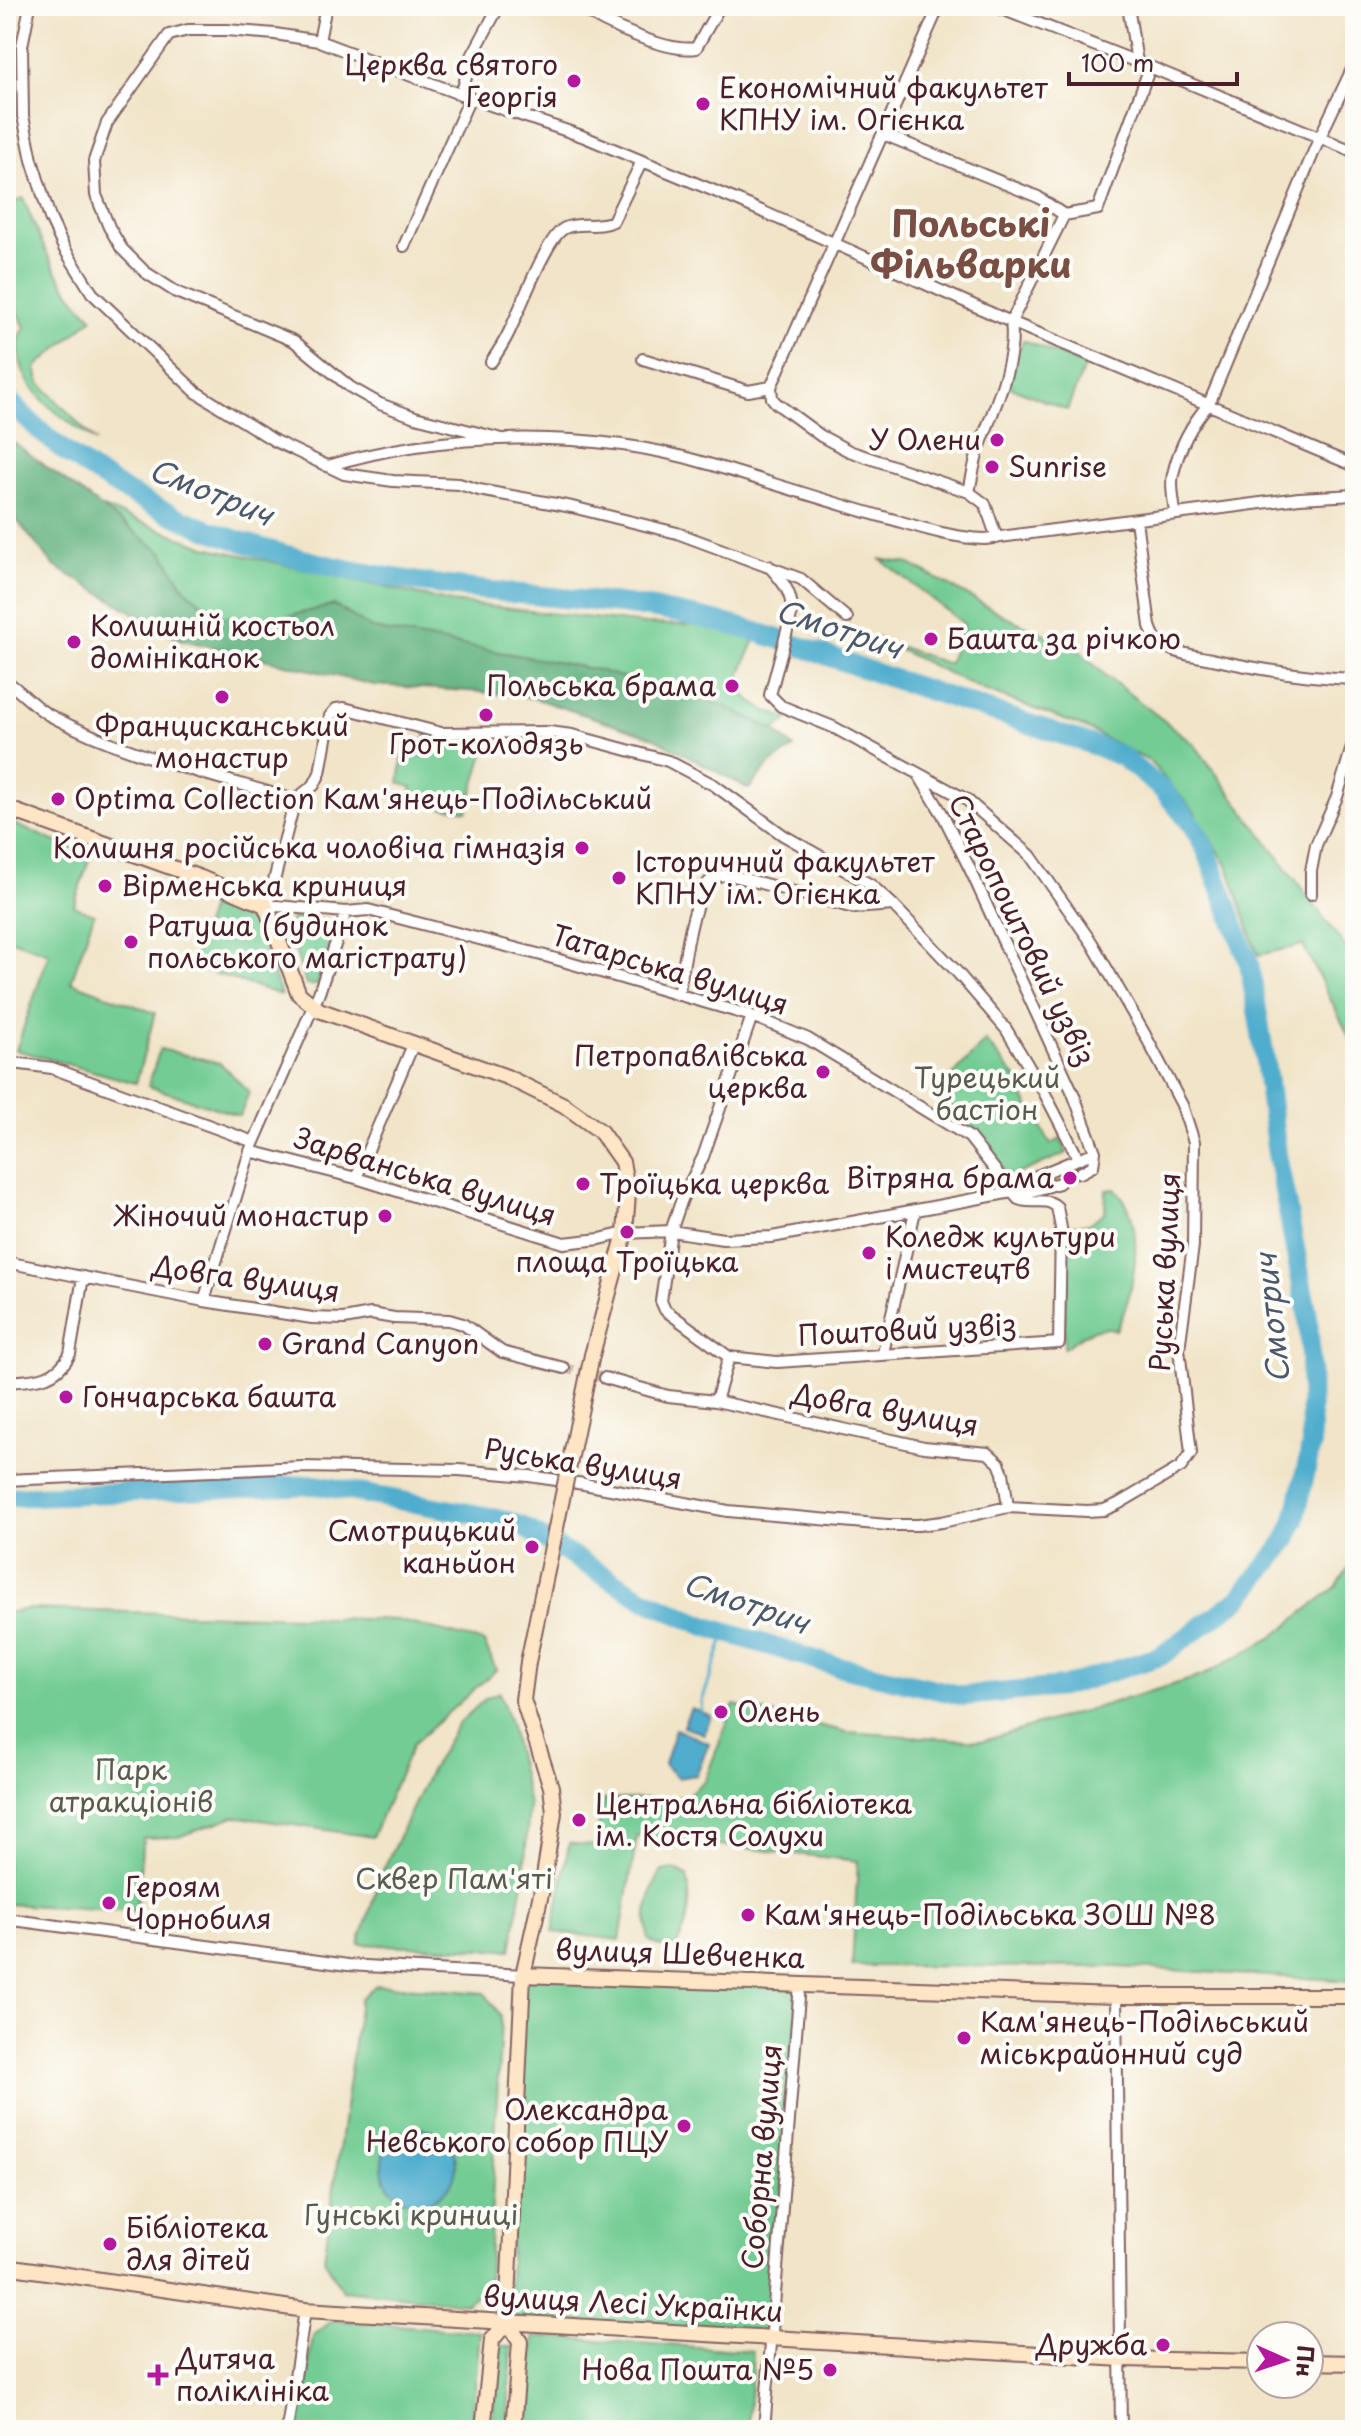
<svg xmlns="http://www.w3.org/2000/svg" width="1361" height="2436" font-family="'Playpen Sans',sans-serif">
	<rect width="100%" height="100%" fill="#fdfcf7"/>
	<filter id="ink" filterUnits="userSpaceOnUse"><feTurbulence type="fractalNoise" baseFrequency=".0125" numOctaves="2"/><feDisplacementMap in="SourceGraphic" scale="16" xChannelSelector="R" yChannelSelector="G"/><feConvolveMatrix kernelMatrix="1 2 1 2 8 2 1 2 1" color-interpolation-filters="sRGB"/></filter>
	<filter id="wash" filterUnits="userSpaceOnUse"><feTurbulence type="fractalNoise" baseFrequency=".006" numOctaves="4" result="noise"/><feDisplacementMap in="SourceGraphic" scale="32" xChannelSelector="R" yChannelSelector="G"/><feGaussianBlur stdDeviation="1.8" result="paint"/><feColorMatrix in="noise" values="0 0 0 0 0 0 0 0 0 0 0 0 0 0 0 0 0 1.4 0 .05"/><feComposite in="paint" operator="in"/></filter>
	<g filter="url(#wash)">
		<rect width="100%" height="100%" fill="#f1e4c8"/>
		<path fill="#72cc93" stroke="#5e765f" stroke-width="2" d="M23 198C41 242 57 285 93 318L36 367 39 382 96 442C64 417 21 395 19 350 18 340 19 336 25 328L18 311 6 306V206Z
			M1023 340 1085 365 1067 410 1005 385Z
			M96 505 206 547 451 602 645 624 712 626 756 637C752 649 741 667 740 680 740 704 772 713 789 719L774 730 725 706 593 669 372 629 334 605 281 618 218 617 185 589 163 553Z
			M880 559 910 564 1010 619 1075 647 1105 675 1194 744 1347 949 1355 964V1048L1303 945 1258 955 1228 867 1194 811 1149 761 1086 728 981 689 873 637 948 664 964 624Z
			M426 734 489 737 467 811 410 803 412 787 399 783 403 754 422 756Z
			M7 821 90 856 74 906 94 914 71 982 155 1013 136 1083 16 1050 49 953 6 938Z
			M210 907 256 923 281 995 191 966Z
			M298 917 337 922 318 985H306L287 925 292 918Z
			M985 1041 1026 1089 1022 1094 1051 1144 1061 1139 1067 1153 1006 1179 995 1176 959 1112 935 1095Z
			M160 1049 220 1063 249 1092 240 1116 148 1086Z
			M1115 1189C1148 1219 1135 1294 1116 1330 1096 1322 1079 1338 1064 1348L1065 1226 1088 1224 1105 1212 1106 1190Z
			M1355 1557V1981L1117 1967 852 1966 858 1861 637 1836 620 1940 553 1932 569 1843 595 1846 603 1800 685 1797 705 1780 734 1705 847 1732 983 1741 1202 1676 1273 1637 1337 1586Z
			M28 1609 397 1620 484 1642 496 1670 413 1744 372 1837 234 1816 178 1837 143 1838 136 1911 6 1904V1613Z
			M499 1692 510 1723 529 1805 524 1876 511 1950 359 1944 383 1870 429 1773 457 1725 486 1698Z
			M674 1869 687 1876C692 1899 689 1927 676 1946L660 1947 649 1940C643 1918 649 1890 662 1871Z
			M523 1975 800 1984 770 2337 507 2322Z
			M376 1985 485 1993 501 2017 488 2285 467 2303 342 2290 324 2259 360 1999Z
			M333 2320 480 2332 471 2430H299L313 2336Z
			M534 2336 753 2351 748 2430H528Z
			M499 2346H512L507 2430H491Z"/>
		<path fill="#5db07d" stroke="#546854" stroke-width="2" d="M6 437 163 553 185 589 218 617 281 618 334 605 373 629 593 669 725 706 774 730 794 748 769 765 749 789 653 737 533 698 482 692 374 685 179 639 54 566 10 512 6 503Z"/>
		<path fill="#50adce" stroke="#4d667c" stroke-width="2" d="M691 1708 711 1716 704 1734 683 1726Z
			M675 1729 709 1743 696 1775 677 1778 664 1764Z
			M382 2165a37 37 0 1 1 74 0a37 37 0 1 1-74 0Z"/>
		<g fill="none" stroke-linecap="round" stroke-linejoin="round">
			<path stroke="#50adce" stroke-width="3" d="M701 1712 702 1701 726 1633"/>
			<path stroke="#50adce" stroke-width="20" d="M6 397C127 531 319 573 491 591 567 599 644 603 719 622 778 636 834 659 891 678 960 701 1030 724 1099 747L1122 757 1164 791 1193 826 1207 852 1249 963 1264 1052 1277 1154 1308 1317 1310 1348 1311 1446 1295 1520 1286 1541 1240 1598 1161 1656 1062 1687 964 1696 829 1664 705 1626 644 1599 523 1527 501 1519 316 1485 6 1497"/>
		</g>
	</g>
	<g filter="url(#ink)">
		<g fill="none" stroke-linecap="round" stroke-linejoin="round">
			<path stroke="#d0bda9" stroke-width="10" stroke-dasharray="10 5" stroke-linecap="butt" d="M1059 1183 1080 1173
				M564 1368 605 1378"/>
			<g stroke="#846462" stroke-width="14">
				<path id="street" d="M30 6 22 46 23 116 32 160 50 218 64 248 92 293 196 392 275 441 344 474 393 481 459 484 479 490 572 507 677 533 801 579 847 618
					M578 6C603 23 666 53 696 48L720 6
					M994 6 1150 67 1355 152
					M1128 6 1137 62
					M319 41 326 6
					M461 95 472 56 499 6
					M883 134 1038 197 1064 215
					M404 246 470 98
					M643 359 748 391 771 387 772 398 776 403 821 436 849 451 969 492C972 478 974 463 979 449 992 411 1017 363 1011 322L1064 215 1098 209 1150 67
					M491 362C498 352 505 341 510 330 520 310 547 235 565 228 580 221 598 229 613 221L642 161
					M771 387 939 6
					M502 439 415 417 380 404 350 387 294 341 176 292 145 272 122 249 109 227 96 195 94 161 107 123 169 35 188 30H227L275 34 319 41 470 98 582 136 741 202 1011 322 1355 466
					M328 466C441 431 591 429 705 463 767 481 828 502 891 519 922 528 953 538 985 539L1299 498 1355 495
					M969 492 985 504 997 538
					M1175 513C1174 501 1170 485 1173 474 1179 448 1192 423 1209 404L1319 139 1355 63
					M1136 520 1150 626C1153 635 1156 641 1164 646 1178 654 1197 656 1212 659 1260 670 1306 677 1355 679
					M6 681C21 691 34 707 49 715 125 756 213 775 295 800
					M920 777 943 815 970 869 1073 1093 1095 1152 1093 1166 1080 1173
					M1311 894V871L1316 845 1337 797 1355 737
					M678 995C684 968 691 901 709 882 717 873 727 875 738 877L854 908 893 905
					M752 1016 703 1157 682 1199 671 1231 661 1301 665 1310 729 1357 777 1362 1059 1343 1061 1228 1057 1207C1046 1196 1031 1205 1018 1199L969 1137 808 1039 752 1016 549 957 368 910 346 912 265 905 270 896 295 800 314 785 320 773 330 716 336 709 344 708 441 733 549 732 572 735 668 761 714 785 783 835 871 885 893 905 957 972 1006 1029 1044 1092 1078 1158
					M6 1062 52 1068 254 1142
					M250 1151 356 1178 564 1243 600 1239 625 1233 671 1231 723 1239 772 1237 1012 1192 1019 1195 1059 1183
					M356 1178 413 1045
					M1012 1192 1015 1185 1095 1152
					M6 1262 204 1301 312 1318 344 1319 371 1314 394 1318 449 1320 463 1324 502 1352 564 1368
					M204 1301 250 1151 319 993 346 912
					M883 1353 915 1211
					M729 1357 716 1401 924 1447 988 1453 999 1463 1003 1473 1008 1507
					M605 1378 668 1396 716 1401
					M6 1382C34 1380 56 1381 70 1354L83 1277
					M6 1480 303 1467 459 1470 529 1476 584 1484 728 1511 888 1525H918L942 1522 1008 1507 1087 1511 1104 1510 1118 1504 1181 1467 1191 1453 1179 1349 1193 1246 1194 1142 1182 1105 1144 1033 1092 943 1030 855 967 800 833 727 781 706 770 695 792 612C792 591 782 581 769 566
					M6 1919 348 1965 523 1975
					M1116 1996 1121 2430
					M287 2430 305 2310
					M764 2430 800 1984"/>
			</g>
			<g stroke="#846462" stroke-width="18">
				<path id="secondary" d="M6 808 201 878 265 905 299 994 319 1010 507 1077 564 1105 600 1131 622 1162 628 1194 625 1233 592 1355
					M523 1975 1116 1996H1355
					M6 2266 305 2310 1122 2359 1261 2362
					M1309 2362 1355 2363
					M483 2430 492 2340 507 2322
					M513 2430 520 2342 507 2322 523 1975 542 1889 554 1813 551 1787 523 1700 528 1662"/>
			</g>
			<use href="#street" stroke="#fff" stroke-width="10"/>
			<use href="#secondary" stroke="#fee5c5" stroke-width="14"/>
			<g stroke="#846462" stroke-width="18" stroke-linecap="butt">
				<path id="secondary-bridge" d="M528 1662 592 1355"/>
			</g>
			<use href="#secondary-bridge" stroke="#fee5c5" stroke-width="14"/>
		</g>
	</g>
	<g fill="#b5179e" stroke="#fdfcf7" stroke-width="3">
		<circle cx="574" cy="81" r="8"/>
		<circle cx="703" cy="104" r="8"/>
		<circle cx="997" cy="440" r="8"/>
		<circle cx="992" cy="467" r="8"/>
		<circle cx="931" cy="639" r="8"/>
		<circle cx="74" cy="642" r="8"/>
		<circle cx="732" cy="686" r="8"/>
		<circle cx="222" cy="697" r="8"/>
		<circle cx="486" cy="715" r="8"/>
		<circle cx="58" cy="799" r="8"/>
		<circle cx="582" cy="848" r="8"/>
		<circle cx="619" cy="878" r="8"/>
		<circle cx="105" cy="886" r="8"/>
		<circle cx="131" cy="942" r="8"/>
		<circle cx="823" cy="1072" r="8"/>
		<circle cx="1070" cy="1178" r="8"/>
		<circle cx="583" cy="1184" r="8"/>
		<circle cx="385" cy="1216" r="8"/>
		<circle cx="627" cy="1232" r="8"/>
		<circle cx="869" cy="1253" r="8"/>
		<circle cx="265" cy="1344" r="8"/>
		<circle cx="66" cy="1397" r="8"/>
		<circle cx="532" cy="1547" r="8"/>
		<circle cx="721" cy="1712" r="8"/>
		<circle cx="579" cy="1820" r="8"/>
		<circle cx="109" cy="1903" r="8"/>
		<circle cx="748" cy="1915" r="8"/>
		<circle cx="964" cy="2038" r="8"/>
		<circle cx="684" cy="2126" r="8"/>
		<circle cx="110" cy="2244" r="8"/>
		<circle cx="1163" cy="2345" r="8"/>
		<circle cx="830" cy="2370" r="8"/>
		<path d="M154 2363h8v8h8v8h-8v8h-8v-8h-8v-8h8z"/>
	</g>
	<g text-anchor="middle" stroke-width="8" stroke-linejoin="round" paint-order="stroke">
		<g font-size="28" fill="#4a1f2b" stroke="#fdfcf7" text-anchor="start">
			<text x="558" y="75" text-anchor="end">Церква святого<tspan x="558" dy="32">Георгія</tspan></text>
			<text x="719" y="98">Економічний факультет<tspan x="719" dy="32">КПНУ ім. Огієнка</tspan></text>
			<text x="981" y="450" text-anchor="end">У Олени</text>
			<text x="1008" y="477">Sunrise</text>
			<text x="90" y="636">Колишній костьол<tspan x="90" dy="32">домініканок</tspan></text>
			<text x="947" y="649">Башта за річкою</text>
			<text x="716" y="696" text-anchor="end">Польська брама</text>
			<text x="222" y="736" text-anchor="middle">Францисканський<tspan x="222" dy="32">монастир</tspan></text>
			<text x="486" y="754" text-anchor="middle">Грот-колодязь</text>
			<text x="74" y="809">Optima Collection Кам'янець-Подільський</text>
			<text x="566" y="858" text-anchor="end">Колишня російська чоловіча гімназія</text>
			<text x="635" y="872">Історичний факультет<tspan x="635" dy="32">КПНУ ім. Огієнка</tspan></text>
			<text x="121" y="896">Вірменська криниця</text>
			<text x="147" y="936">Ратуша (будинок<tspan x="147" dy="32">польського магістрату)</tspan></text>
			<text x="807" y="1066" text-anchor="end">Петропавлівська<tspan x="807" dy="32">церква</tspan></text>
			<text x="1054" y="1188" text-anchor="end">Вітряна брама</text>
			<text x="599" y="1194">Троїцька церква</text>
			<text x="369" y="1226" text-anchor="end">Жіночий монастир</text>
			<text x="885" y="1247">Коледж культури<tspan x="885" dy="32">і мистецтв</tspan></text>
			<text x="627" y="1272" text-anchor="middle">площа Троїцька</text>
			<text x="281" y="1354">Grand Canyon</text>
			<text x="82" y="1407">Гончарська башта</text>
			<text x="516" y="1541" text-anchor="end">Смотрицький<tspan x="516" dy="32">каньйон</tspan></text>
			<text x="737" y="1722">Олень</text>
			<text x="595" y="1814">Центральна бібліотека<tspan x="595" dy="32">ім. Костя Солухи</tspan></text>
			<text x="125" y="1897">Героям<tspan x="125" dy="32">Чорнобиля</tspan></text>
			<text x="764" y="1925">Кам'янець-Подільська ЗОШ №8</text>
			<text x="980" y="2032">Кам'янець-Подільський<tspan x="980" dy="32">міськрайонний суд</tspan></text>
			<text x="668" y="2120" text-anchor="end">Олександра<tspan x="668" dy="32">Невського собор ПЦУ</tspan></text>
			<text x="126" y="2238">Бібліотека<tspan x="126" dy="32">для дітей</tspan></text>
			<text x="1147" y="2355" text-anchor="end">Дружба</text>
			<text x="176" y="2369">Дитяча<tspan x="176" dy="32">поліклініка</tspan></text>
			<text x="814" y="2380" text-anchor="end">Нова Пошта №5</text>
		</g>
		<g font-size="28" fill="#4a1f2b" stroke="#fdfcf7">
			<text transform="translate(1022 930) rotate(64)" y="10">Старопоштовий узвіз</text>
			<text transform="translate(670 970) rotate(17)" y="10">Татарська вулиця</text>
			<text transform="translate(425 1177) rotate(17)" y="10">Зарванська вулиця</text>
			<text transform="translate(1165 1272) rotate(-87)" y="10">Руська вулиця</text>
			<text transform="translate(246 1279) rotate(8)" y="10">Довга вулиця</text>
			<text transform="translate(907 1330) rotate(-3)" y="10">Поштовий узвіз</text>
			<text transform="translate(885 1410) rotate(10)" y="10">Довга вулиця</text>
			<text transform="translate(583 1464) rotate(9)" y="10">Руська вулиця</text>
			<text transform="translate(680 1954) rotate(2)" y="10">вулиця Шевченка</text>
			<text transform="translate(762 2157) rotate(-85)" y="10">Соборна вулиця</text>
			<text transform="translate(633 2304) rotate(3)" y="10">вулиця Лесі Українки</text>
		</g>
		<g font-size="28" fill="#585c4f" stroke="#fdfcf7">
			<text x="987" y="1088">Турецький<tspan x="987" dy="32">бастіон</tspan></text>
			<text x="131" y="1780">Парк<tspan x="131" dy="32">атракціонів</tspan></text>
			<text x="454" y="1889">Сквер Пам'яті</text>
			<text x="411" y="2225">Гунські криниці</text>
		</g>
		<g font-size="30" font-style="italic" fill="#4c586c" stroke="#fdfcf7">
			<text transform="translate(211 493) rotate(22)" y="10">Смотрич</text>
			<text transform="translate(839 630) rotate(18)" y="10">Смотрич</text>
			<text transform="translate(1273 1318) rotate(-96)" y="10">Смотрич</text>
			<text transform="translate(746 1604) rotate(19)" y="10">Смотрич</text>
		</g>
		<g font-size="36" font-weight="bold" fill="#7b4e43" stroke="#fdfcf7">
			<text x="971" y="237">Польські<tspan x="971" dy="41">Фільварки</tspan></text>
		</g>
	</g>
	<rect width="1361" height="2436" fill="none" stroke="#fdfcf7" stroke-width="32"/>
	<g transform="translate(1285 2360) rotate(93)"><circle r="38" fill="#fdfcf7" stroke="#b5a4a5" stroke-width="2"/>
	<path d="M0-6L14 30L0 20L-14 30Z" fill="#b5179e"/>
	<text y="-12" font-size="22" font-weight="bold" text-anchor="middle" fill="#4a1f2b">Пн</text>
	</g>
	<path d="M1069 72v12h168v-12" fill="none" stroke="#4a1f2b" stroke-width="4"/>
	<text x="1081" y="72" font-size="24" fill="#4a1f2b" stroke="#fdfcf7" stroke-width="6" paint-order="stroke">100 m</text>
</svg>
